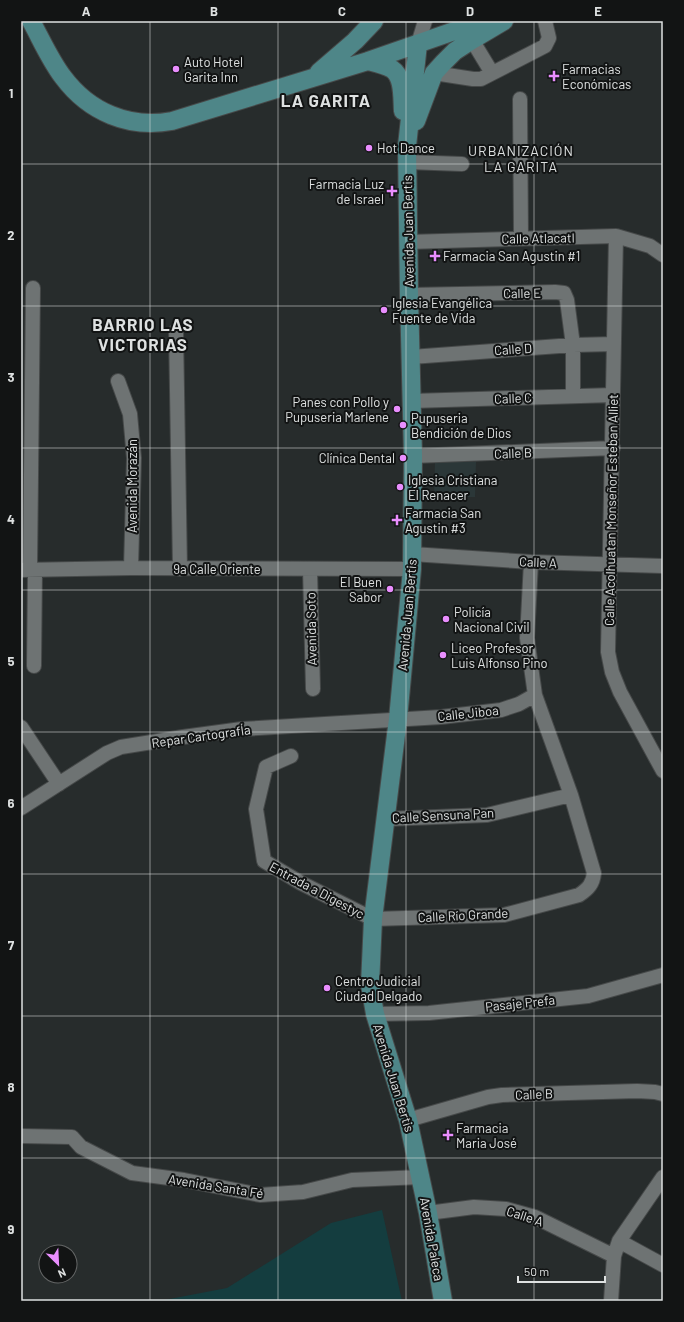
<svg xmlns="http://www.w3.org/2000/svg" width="684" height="1322" font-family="Barlow,sans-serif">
	<rect width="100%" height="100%" fill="#272c2c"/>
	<path fill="#2b3738" d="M435 461 476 462 475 497H434Z"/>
	<path fill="#143d3f" d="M382 1210 402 1301H159L227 1288 331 1223Z"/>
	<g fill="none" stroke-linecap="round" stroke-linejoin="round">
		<g stroke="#464949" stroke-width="16">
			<path id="minor" d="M472 40 492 73
				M418 44 425 21
				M434 73 473 79H481L545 46 549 38 545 21
				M520 99 521 239
				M407 162 462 164
				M616 236 608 652 612 672 620 692 663 771
				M408 242 616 236 650 246 663 255
				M409 295 555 292 564 293 567 300 573 345V396
				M176 331 180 569
				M411 357 573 345 614 344
				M118 381 130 414 134 458 131 568
				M412 401 613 395
				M413 456 613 448
				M412 554 531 562 663 566
				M310 569 313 689
				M21 570 131 568 412 569
				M30 570 33 288
				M34 666 35 570
				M21 727 59 784
				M291 756 266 767 256 809 264 861 301 883 373 919 504 915 579 895C588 889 593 884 594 873L571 795 535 695 527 638 531 562
				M21 808 107 753 121 747 183 737 242 729 441 717 501 710 519 704 535 695
				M385 819 487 815 571 795
				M375 1014 429 1013 588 996 663 975
				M408 1120 488 1097 502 1095 637 1091 655 1092 663 1094
				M21 1136 72 1137 81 1147 132 1173 184 1180 260 1195 303 1192 352 1180 421 1177
				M428 1213 474 1207 506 1209 535 1217 614 1256
				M619 1241 663 1265
				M611 1301 614 1256 619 1241 663 1177"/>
		</g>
		<g stroke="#464949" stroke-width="20">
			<path id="major" d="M31 21C41 39 50 60 63 77 89 112 129 129 172 121L368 61 483 21
				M418 44 407 146 409 295 413 456 412 569 398 719 373 919 370 985 375 1014 408 1120 428 1213 443 1301
				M368 61C376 63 385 65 392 69 404 77 402 99 403 111
				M319 72 355 41 374 21
				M416 121 434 73 444 62 455 51 472 40 504 21"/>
		</g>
		<use href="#minor" stroke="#6e7373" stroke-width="14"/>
		<use href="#major" stroke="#4e8688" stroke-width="18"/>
	</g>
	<path fill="none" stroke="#dee1e1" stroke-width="1" stroke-opacity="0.55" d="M150 21V1301M278 21V1301M406 21V1301M534 21V1301M21 164H663M21 306H663M21 448H663M21 590H663M21 732H663M21 874H663M21 1016H663M21 1158H663"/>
	<g fill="#e98efe" stroke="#121414" stroke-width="1.5">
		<circle cx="176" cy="69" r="4"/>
		<path d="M552 70h4v4h4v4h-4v4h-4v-4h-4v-4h4z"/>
		<circle cx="369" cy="148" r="4"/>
		<path d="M390 185h4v4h4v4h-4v4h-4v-4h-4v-4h4z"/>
		<path d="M433 250h4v4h4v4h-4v4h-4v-4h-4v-4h4z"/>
		<circle cx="384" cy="310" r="4"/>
		<circle cx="397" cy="409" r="4"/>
		<circle cx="403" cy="425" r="4"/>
		<circle cx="403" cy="458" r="4"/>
		<circle cx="400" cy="487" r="4"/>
		<path d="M395 514h4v4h4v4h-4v4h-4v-4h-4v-4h4z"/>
		<circle cx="390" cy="589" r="4"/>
		<circle cx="446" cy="619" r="4"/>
		<circle cx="443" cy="655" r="4"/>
		<circle cx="327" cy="988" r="4"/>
		<path d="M446 1129h4v4h4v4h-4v4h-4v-4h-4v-4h4z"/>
	</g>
	<g text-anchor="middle" stroke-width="4" stroke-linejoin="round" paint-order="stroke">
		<g font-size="13" fill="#dee1e1" stroke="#121414" text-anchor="start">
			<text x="184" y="67">Auto Hotel<tspan x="184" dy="15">Garita Inn</tspan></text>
			<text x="562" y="74">Farmacias<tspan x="562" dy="15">Económicas</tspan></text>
			<text x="377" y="153">Hot Dance</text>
			<text x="384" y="189" text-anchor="end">Farmacia Luz<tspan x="384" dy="15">de Israel</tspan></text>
			<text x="443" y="261">Farmacia San Agustin #1</text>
			<text x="392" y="308">Iglesia Evangélica<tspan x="392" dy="15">Fuente de Vida</tspan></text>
			<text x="389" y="407" text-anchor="end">Panes con Pollo y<tspan x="389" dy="15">Pupuseria Marlene</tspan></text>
			<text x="411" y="423">Pupuseria<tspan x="411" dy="15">Bendición de Dios</tspan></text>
			<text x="395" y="463" text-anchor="end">Clínica Dental</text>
			<text x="408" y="485">Iglesia Cristiana<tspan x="408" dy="15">El Renacer</tspan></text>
			<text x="405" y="518">Farmacia San<tspan x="405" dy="15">Agustin #3</tspan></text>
			<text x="382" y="587" text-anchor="end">El Buen<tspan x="382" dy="15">Sabor</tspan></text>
			<text x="454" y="617">Policía<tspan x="454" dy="15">Nacional Civil</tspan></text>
			<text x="451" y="653">Liceo Profesor<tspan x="451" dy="15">Luis Alfonso Pino</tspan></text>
			<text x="335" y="986">Centro Judicial<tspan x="335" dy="15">Ciudad Delgado</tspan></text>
			<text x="456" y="1133">Farmacia<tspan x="456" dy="15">Maria José</tspan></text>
		</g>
		<g font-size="13" fill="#dee1e1" stroke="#121414">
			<text transform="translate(408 231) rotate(-91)" y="5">Avenida Juan Bertis</text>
			<text transform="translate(538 238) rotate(-1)" y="5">Calle Atlacatl</text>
			<text transform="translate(522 293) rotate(-1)" y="5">Calle E</text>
			<text transform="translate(513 349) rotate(-4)" y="5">Calle D</text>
			<text transform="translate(513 398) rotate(-2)" y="5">Calle C</text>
			<text transform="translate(513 453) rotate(-2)" y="5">Calle B</text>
			<text transform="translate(132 486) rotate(-90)" y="5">Avenida Morazán</text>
			<text transform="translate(611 510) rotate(-89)" y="5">Calle Acolhuatan Monseñor Esteban Alliet</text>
			<text transform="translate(538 562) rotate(2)" y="5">Calle A</text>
			<text x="217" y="574">9a Calle Oriente</text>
			<text transform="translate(407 615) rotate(-85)" y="5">Avenida Juan Bertis</text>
			<text transform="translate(311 629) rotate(-91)" y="5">Avenida Soto</text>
			<text transform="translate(468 713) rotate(-6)" y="5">Calle Jiboa</text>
			<text transform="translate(201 736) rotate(-8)" y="5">Repar CartografÍa</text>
			<text transform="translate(443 815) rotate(-3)" y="5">Calle Sensuna Pan</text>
			<text transform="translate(317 890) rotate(28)" y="5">Entrada a Digestyc</text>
			<text transform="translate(463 915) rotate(-3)" y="5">Calle Río Grande</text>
			<text transform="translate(520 1003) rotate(-6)" y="5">Pasaje Prefa</text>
			<text transform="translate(394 1078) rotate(73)" y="5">Avenida Juan Bertis</text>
			<text transform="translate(534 1094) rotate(-2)" y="5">Calle B</text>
			<text transform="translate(216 1186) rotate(9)" y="5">Avenida Santa Fé</text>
			<text transform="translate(525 1216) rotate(18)" y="5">Calle A</text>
			<text transform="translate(432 1239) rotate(80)" y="5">Avenida Paleca</text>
		</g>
		<g font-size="14" letter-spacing="1" fill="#dee1e1" stroke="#121414">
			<text x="521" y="156">URBANIZACIÓN<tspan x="521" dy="16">LA GARITA</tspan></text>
		</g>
		<g font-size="17" font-weight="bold" letter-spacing="1" fill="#dee1e1" stroke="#121414">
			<text x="326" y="107">LA GARITA</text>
			<text x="143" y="331">BARRIO LAS<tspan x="143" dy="20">VICTORIAS</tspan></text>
		</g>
	</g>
	<rect width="684" height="1322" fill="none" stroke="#121414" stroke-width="44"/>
	<g transform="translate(58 1264) rotate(156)"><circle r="19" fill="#121414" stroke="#646666"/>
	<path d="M0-3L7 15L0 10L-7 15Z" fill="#e98efe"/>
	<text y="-6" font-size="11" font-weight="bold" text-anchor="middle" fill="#dee1e1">N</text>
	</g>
	<path d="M518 1276v6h87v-6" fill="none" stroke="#dee1e1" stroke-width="2"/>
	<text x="524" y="1276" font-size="12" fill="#dee1e1" stroke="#121414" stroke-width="3" paint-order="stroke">50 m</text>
	<rect x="22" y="22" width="640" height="1278" fill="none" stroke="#dee1e1" stroke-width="1.5"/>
	<g font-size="13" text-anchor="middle" font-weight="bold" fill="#dee1e1">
		<text x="86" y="16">A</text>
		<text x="214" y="16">B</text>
		<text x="342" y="16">C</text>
		<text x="470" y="16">D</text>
		<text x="598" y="16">E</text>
		<text x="11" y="98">1</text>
		<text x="11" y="240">2</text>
		<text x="11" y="382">3</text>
		<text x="11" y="524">4</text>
		<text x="11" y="666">5</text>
		<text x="11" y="808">6</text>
		<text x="11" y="950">7</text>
		<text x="11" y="1092">8</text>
		<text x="11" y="1234">9</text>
	</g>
</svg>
